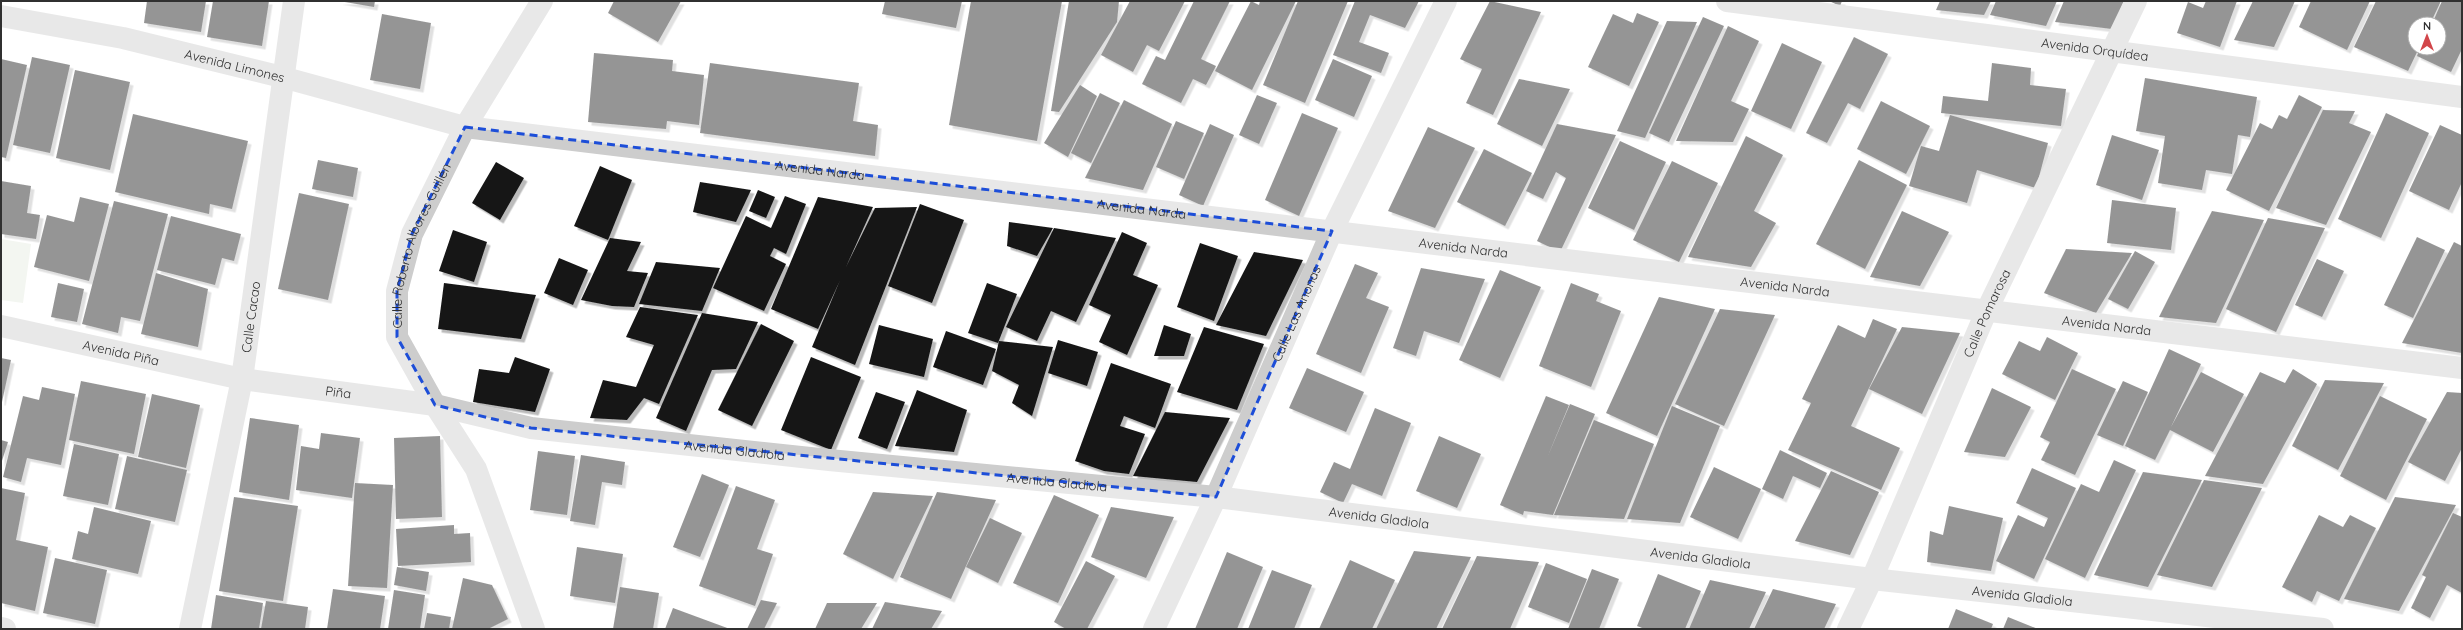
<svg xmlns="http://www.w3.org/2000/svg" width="2463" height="630" font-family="Quicksand,sans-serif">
	<defs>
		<filter id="shadow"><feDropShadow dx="3.5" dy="3.5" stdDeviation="0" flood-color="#0004"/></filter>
	</defs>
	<rect width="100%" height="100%" fill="#fff"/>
	<path fill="#e5ebdf" d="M1 239 31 244 23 303 1 300Z"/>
	<path fill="#171717" filter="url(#shadow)" d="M147 1H206L201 32 144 23Z
		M213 1H269L262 46 207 37Z
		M339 1H375L374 7Z
		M614 1H681L658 42 608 13Z
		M885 1H962L956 28 882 14Z
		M971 1H1062L1037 141 949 125Z
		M1069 1H1119L1117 22 1059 112 1051 111Z
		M1130 1H1185L1159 51 1147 45 1133 72 1101 55Z
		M1194 1H1230L1201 59 1216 66 1206 85 1193 79 1181 103 1142 84 1156 56 1165 60Z
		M1251 1 1259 5 1260 1H1296L1252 90 1215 71Z
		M1298 1H1348L1305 103 1263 85Z
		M1355 1H1419L1405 28 1370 15 1359 42 1389 53 1381 73 1333 55Z
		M1490 1 1541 12 1493 115 1466 103 1482 69 1460 59Z
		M1829 1H1842L1840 6Z
		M1940 1H1991L1984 15 1936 10Z
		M1996 1H2057L2046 26 1990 15Z
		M2064 1H2124L2112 29 2055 22Z
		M2206 1H2237L2220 47 2177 33 2188 2 2203 8Z
		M2253 1H2295L2274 47 2234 40Z
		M2311 1H2370L2347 50 2299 27Z
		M2376 1H2441L2430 24H2415V48H2419L2408 71 2354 47Z
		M2442 1H2462V49L2451 72 2417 56 2420 48H2439V24H2432Z
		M1637 13 1659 22 1629 86 1588 67 1613 14 1633 23Z
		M382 14 431 23 420 89 370 80Z
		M1703 17 1724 26 1669 142 1649 133Z
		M1667 21 1697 22 1645 138 1617 131Z
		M1728 26 1759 41 1731 101 1749 109 1733 142 1676 141Z
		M1854 37 1888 54 1860 109 1848 103 1827 143 1806 133Z
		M1782 43 1822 62 1791 129 1751 111Z
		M594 53 673 60 672 71 704 75 699 125 667 121 666 129 588 122Z
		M32 57 70 65 50 153 13 145Z
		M1 59 27 65 6 158 1 157Z
		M1333 59 1372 76 1354 117 1315 100Z
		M710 63 859 83 853 121 878 125 875 156 700 133Z
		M1992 63 2031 68 2030 85 2066 89 2061 126 1941 113 1943 96 1988 101Z
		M75 70 130 82 110 170 56 158Z
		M2145 78 2257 97 2250 137 2238 135 2232 174 2206 170 2202 190 2158 183 2165 136 2136 131Z
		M1519 79 1570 89 1542 146 1497 124Z
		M1080 85 1097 96 1068 157 1044 143Z
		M1100 93 1120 103 1091 163 1071 153Z
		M1257 95 1277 103 1259 144 1239 135Z
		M2299 95 2322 107 2269 211 2226 190 2260 123 2272 129 2279 115 2287 119Z
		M1124 100 1172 124 1143 190 1085 178Z
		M1881 101 1930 126 1906 174 1857 149Z
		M2323 110 2355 111 2349 123 2371 132 2326 225 2276 208Z
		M1302 113 1338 128 1299 216 1265 200Z
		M2386 113 2429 133 2381 238 2338 219Z
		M133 114 248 141 232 209 210 204 209 214 115 192Z
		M1950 115 2048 143 2036 188 1977 170 1967 203 1909 186 1921 146 1939 151Z
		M1176 121 1204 133 1184 179 1156 167Z
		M1210 124 1234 135 1203 206 1179 195Z
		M1557 124 1616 135 1560 252 1537 241 1566 178 1556 172 1543 199 1526 191Z
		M2440 125 2462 135V182L2449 210 2409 191Z
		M1428 127 1475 148 1435 228 1388 211Z
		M2112 135 2159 150 2142 200 2096 185Z
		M1746 136 1783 155 1754 211 1776 223 1751 267 1688 257Z
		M1620 141 1666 162 1634 230 1588 208Z
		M1484 149 1532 173 1505 226 1457 202Z
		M318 160 358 168 353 197 312 189Z
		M1859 160 1907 185 1865 269 1816 244Z
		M1672 161 1718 183 1679 262 1633 240Z
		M496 162 524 178 500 220 472 203Z
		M600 166 632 180 608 240 574 226Z
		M1 181 31 186 27 213 40 215 36 239 1 234Z
		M700 182 751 190 736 222 693 212Z
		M758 190 775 197 766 218 749 211Z
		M299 193 349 204 328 300 278 289Z
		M785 196 806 204 786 254 774 248 770 256 786 264 764 311 713 288 746 216 771 228Z
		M80 197 109 204 89 281 34 267 47 215 74 222Z
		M818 197 873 207 818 329 771 309Z
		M2112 200 2176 208 2171 250 2107 243Z
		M114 201 168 214 140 321 121 317 118 333 82 324Z
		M920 204 964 220 932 303 888 286Z
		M917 207 855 365 812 347 843 273 875 208Z
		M1902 211 1949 232 1920 286 1870 277Z
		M2212 211 2264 220 2216 323 2159 317Z
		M171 216 241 234 234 261 222 258 215 285 157 270Z
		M2268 218 2325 228 2276 332 2226 309Z
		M1009 222 1053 228 1037 256 1007 246Z
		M1054 228 1116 238 1076 322 1051 311 1037 341 1006 327Z
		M453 230 487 242 474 282 439 271Z
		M1122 232 1147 243 1133 275 1158 285 1127 355 1099 342 1111 315 1089 305Z
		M2417 237 2445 250 2413 318 2384 305Z
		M610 238 641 242 627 271 648 273 634 307 612 306 581 300Z
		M2454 242 2462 246V353L2402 343Z
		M1200 243 1238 256 1214 321 1177 307Z
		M2066 249 2132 253 2096 313 2044 293Z
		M2135 251 2155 262 2128 309 2108 299Z
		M1254 252 1303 260 1266 336 1216 325Z
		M559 258 588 270 573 305 544 293Z
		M2317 259 2344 271 2322 317 2295 305Z
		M656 262 720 268 702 311 639 304Z
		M1355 264 1378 273 1366 298 1389 307 1361 373 1316 354Z
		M1421 268 1485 279 1459 343 1424 331 1416 356 1393 348Z
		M1500 270 1541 287 1500 378 1459 360Z
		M156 273 208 289 198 347 141 334Z
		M58 283 84 289 77 322 51 317Z
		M444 283 536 295 521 339 438 329Z
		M987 283 1017 294 998 343 968 333Z
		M1571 283 1599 294 1596 301 1621 311 1591 387 1539 366Z
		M1659 297 1715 309 1657 436 1606 413Z
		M640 307 698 315 659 404 644 398 627 420 590 418 603 380 636 387 654 345 626 337Z
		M1720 309 1775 315 1724 426 1675 404Z
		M702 313 758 322 736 369 712 370 686 431 656 418Z
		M1873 319 1897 329 1851 426 1900 448 1881 490 1788 450 1811 403 1802 399 1838 325 1865 338Z
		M761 324 794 341 752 426 718 410Z
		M879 325 933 339 924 377 869 364Z
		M1164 325 1191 334 1184 356H1154Z
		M1204 327 1264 344 1237 410 1177 392Z
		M1902 327 1960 333 1922 414 1869 389Z
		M946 331 996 349 983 385 933 367Z
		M2047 337 2078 353 2055 400 2002 374 2019 341 2040 351Z
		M1058 340 1098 352 1087 386 1048 373Z
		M999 341 1053 347 1032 416 1012 403 1019 385 992 371Z
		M2169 349 2201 364 2171 427 2201 372 2244 394 2213 452 2170 430 2155 460 2125 446Z
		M515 357 550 369 535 412 473 402 479 369 509 373Z
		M811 357 861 377 831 450 781 430Z
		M1 358 11 360 2 402H1Z
		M1111 363 1171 384 1155 428 1124 416 1120 426 1145 434 1129 474 1104 471 1075 461Z
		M1307 368 1364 392 1346 432 1289 408Z
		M2072 369 2116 389 2075 475 2041 460 2050 442 2040 437Z
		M2293 369 2317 384 2263 484 2205 476 2260 372 2285 383Z
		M2325 380 2384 383 2338 470 2292 446Z
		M81 381 146 394 134 454 69 440Z
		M2123 381 2148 392 2123 446 2097 435Z
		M42 387 75 394 61 465 27 458 21 482 3 477 23 396 39 400Z
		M1992 388 2031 407 2005 457 1964 452Z
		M917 390 967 410 954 452 895 446Z
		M876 392 905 402 887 449 858 438Z
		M2447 392 2462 393V448L2445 481 2408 462Z
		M152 394 200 405 186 468 138 457Z
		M1546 396 1569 405 1547 458 1570 404 1595 414 1553 515 1524 511 1523 515 1500 505Z
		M2380 396 2427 419 2386 500 2340 476Z
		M1672 406 1720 426 1680 523 1627 519Z
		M1375 408 1411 423 1382 496 1352 484 1343 503 1320 492 1334 462 1350 469Z
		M1165 412 1230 418 1197 482 1133 476Z
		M250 418 299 425 289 500 239 492Z
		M1594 420 1654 444 1624 519 1554 515Z
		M321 433 360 438 352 498 296 490 301 446 319 449Z
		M440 436 442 517 396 519 394 438Z
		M1439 436 1481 454 1457 508 1416 491Z
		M1 440 8 442 1 464Z
		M74 444 119 454 108 505 63 496Z
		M1780 450 1827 473 1820 488 1793 476 1783 499 1762 489Z
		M538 451 575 456 567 515 530 510Z
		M581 455 625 462 622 485 602 482 595 525 570 521Z
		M127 456 187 470 175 522 115 509Z
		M2114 460 2136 470 2085 578 2045 559 2081 484 2099 492Z
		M1714 467 1761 489 1738 539 1690 517Z
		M2032 468 2076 488 2034 579 1996 561 2018 515 2044 527 2048 518 2016 503Z
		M1831 471 1879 492 1850 555 1795 541Z
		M2143 472 2202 480 2148 587 2094 575Z
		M702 474 729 485 700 557 673 547Z
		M2204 480 2262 488 2212 587 2157 575Z
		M355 483 393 485 387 588 348 586Z
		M736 486 775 500 757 549 773 554 755 606 699 586Z
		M1 488 25 493 16 540 48 547 35 611 1 603Z
		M873 492 933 496 893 579 843 554Z
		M937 492 996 500 951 599 900 577Z
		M1054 495 1099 515 1058 603 1013 583Z
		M234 497 298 506 283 601 219 591Z
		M2395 497 2456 505 2399 611 2344 599Z
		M1949 506 2003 518 1991 571 1927 562 1930 531 1943 535Z
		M94 507 151 521 138 574 72 559 78 531 88 534Z
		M1111 507 1174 517 1146 578 1091 557Z
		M2453 513 2462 517V593L2447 585 2430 618 2411 608 2426 577 2422 575Z
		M2319 515 2343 527 2350 515 2376 528 2339 601 2317 591 2312 602 2282 587Z
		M990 518 1022 533 998 583 966 567Z
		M454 525V534L470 533 471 562 398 566 396 529Z
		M577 547 623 554 615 603 570 596Z
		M1414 551 1471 557 1436 629H1376Z
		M1227 552 1263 567 1237 629H1195Z
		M1477 556 1539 562 1510 629H1442Z
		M55 558 107 570 95 624 43 613Z
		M1350 560 1395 580 1372 629H1319Z
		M1086 561 1115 576 1087 629H1066L1054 622Z
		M1546 563 1587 579 1569 623 1528 607Z
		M397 567 429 572 426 591 394 585Z
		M1592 569 1619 579 1599 629H1568Z
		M1272 570 1312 585 1294 629H1248Z
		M1658 574 1701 591 1685 629H1645L1637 626Z
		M463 578 492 585 508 619 488 629H452Z
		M1710 580 1766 592 1749 629H1689Z
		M620 587 659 593 653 629H613Z
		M333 589 385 596 380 629H327Z
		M1773 589 1836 604 1824 629H1754Z
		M394 590 425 595 420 629H388Z
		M216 595 263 603 259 629H211Z
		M761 600 777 603 764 629H747Z
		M266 601 308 607 305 629H261Z
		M885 602 942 611 931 629H872Z
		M827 603H877L861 629H815Z
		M673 608 730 629H665Z
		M1956 609 1993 624 1991 629H1948Z
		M427 613 451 617 449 629H424Z
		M2008 617 2038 629H2003Z"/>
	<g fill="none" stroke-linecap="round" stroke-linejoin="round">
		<g stroke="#cdcdcd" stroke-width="22">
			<path id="s1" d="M1727 1 2462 97"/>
			<path id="s2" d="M1 16 123 38 282 77 465 127 2462 368"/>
			<path id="s3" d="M1 326 242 379 435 405 531 428 829 460 1216 497 1872 579 2323 629"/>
			<path d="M1 628 5 629"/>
			<path id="s4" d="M190 629 242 379 294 1"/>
			<path id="s5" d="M534 629 476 469 435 405 397 337V291L412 234 465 127 542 1"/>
			<path id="s6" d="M1154 629 1216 497 1332 231 1446 1"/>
			<path id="s7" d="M1848 629 1872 579 1986 312 2136 1"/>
		</g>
	</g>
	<path d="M0 0H2463V630H0ZM465 127 1332 231 1216 497 531 428 435 405 397 337V291L412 234Z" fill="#fff" fill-opacity=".55" fill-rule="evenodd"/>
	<path fill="none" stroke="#1d4ed8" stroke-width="3" stroke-dasharray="8 5" stroke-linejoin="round" d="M465 127 1332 231 1216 497 531 428 435 405 397 337V291L412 234Z"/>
	<g text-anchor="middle" stroke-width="4" stroke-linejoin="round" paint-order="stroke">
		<g font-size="13" fill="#303030" stroke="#fff">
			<text dy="5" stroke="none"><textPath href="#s1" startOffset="371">Avenida Orquídea</textPath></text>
			<text dy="5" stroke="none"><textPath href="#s2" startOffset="239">Avenida Limones</textPath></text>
			<text dy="5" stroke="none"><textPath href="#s2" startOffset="835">Avenida Narda</textPath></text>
			<text dy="5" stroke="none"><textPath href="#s2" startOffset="1159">Avenida Narda</textPath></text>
			<text dy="5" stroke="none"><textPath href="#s5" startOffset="420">Calle Roberto Albores Guillén</textPath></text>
			<text dy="5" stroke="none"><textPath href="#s2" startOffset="1483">Avenida Narda</textPath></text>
			<text dy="5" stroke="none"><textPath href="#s2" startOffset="1807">Avenida Narda</textPath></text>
			<text dy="5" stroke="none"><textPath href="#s6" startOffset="346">Calle Las Anonas</textPath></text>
			<text dy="5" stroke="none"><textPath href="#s7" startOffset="345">Calle Pomarosa</textPath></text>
			<text dy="5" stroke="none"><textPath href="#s4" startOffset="318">Calle Cacao</textPath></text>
			<text dy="5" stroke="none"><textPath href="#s2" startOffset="2131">Avenida Narda</textPath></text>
			<text dy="5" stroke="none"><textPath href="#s3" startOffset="123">Avenida Piña</textPath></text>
			<text dy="5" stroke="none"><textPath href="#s3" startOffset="344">Piña</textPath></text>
			<text dy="5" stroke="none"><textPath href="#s3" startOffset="745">Avenida Gladiola</textPath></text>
			<text dy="5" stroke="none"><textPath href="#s3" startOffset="1069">Avenida Gladiola</textPath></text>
			<text dy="5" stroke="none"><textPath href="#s3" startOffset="1393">Avenida Gladiola</textPath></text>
			<text dy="5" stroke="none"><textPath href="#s3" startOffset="1717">Avenida Gladiola</textPath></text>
			<text dy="5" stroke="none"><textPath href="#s3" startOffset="2041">Avenida Gladiola</textPath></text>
		</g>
	</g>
	<rect width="2463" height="630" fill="none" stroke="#303030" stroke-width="4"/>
	<g transform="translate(2427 36)"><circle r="19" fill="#ffffff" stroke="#acacac"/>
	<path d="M0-3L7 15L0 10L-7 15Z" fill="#d2464a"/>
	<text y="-6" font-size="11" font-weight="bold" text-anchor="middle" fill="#303030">N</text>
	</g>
</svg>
